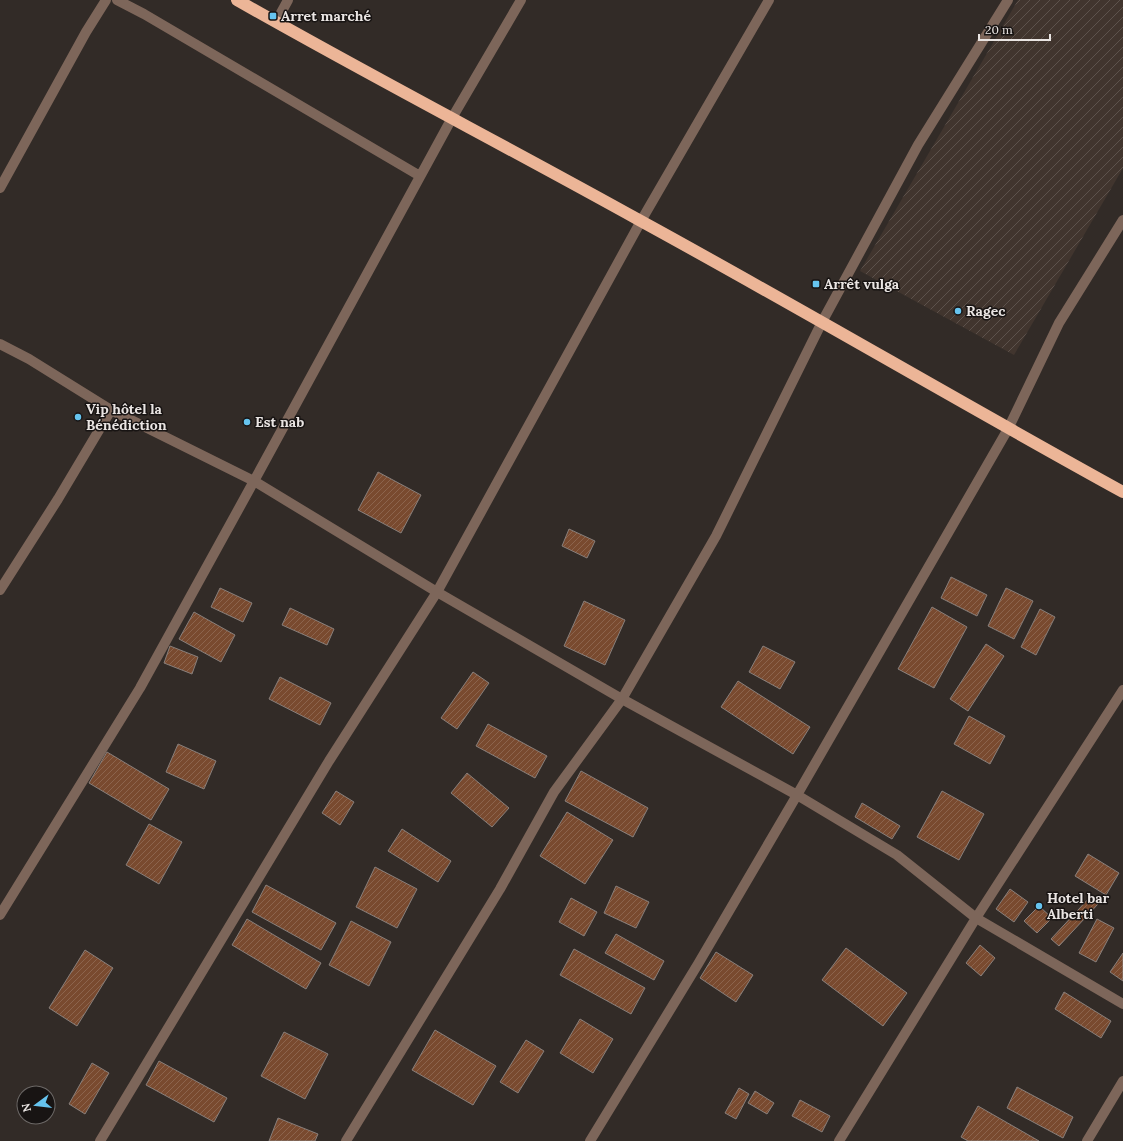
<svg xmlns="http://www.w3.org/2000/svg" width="1123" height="1141" font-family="Lora,serif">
	<defs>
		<pattern id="industrial-furrows" width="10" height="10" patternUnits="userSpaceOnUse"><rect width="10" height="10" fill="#41352e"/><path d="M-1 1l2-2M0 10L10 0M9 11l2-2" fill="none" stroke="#5d524c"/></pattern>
		<pattern id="building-hatch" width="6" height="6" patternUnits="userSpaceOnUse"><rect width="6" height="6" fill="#794a2f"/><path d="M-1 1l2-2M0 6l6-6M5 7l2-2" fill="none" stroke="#8c644d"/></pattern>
	</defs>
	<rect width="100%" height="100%" fill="#322b27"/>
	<path fill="url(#industrial-furrows)" d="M1018 0H1123V168L1014 355 860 271Z"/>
	<path fill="url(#building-hatch)" stroke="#887f7b" d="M378 472 421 495 401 533 358 510Z
		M569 529 595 541 587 558 562 546Z
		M951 577 987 595 977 616 941 598Z
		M220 588 252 603 243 622 211 607Z
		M1006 588 1033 601 1014 639 988 626Z
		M584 601 625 620 605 665 564 646Z
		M932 607 967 627 934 688 898 669Z
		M290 608 334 629 327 645 282 625Z
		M1040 609 1055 617 1036 655 1021 647Z
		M194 612 235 635 221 662 179 639Z
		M986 644 1004 656 968 711 950 699Z
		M170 646 198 657 192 674 164 663Z
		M763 646 795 662 780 689 749 672Z
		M473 672 489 683 457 729 441 718Z
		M280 677 331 703 320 725 269 699Z
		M738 681 810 727 793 754 721 707Z
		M969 716 1005 736 990 764 954 744Z
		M488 724 547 756 535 778 476 746Z
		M178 744 216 761 204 789 166 772Z
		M107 752 169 789 151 820 89 783Z
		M581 771 648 808 633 837 565 801Z
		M467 773 509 808 492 827 451 793Z
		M336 791 354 802 340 825 322 813Z
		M942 791 984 814 959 860 917 837Z
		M862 803 900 826 892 839 855 817Z
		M567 812 613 840 585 884 540 856Z
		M149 824 182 842 159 884 126 865Z
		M402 829 451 861 438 882 388 851Z
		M1088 854 1119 873 1106 895 1075 876Z
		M375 867 417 889 397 928 356 907Z
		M266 885 336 923 321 950 252 912Z
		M616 886 649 902 636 928 604 913Z
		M1010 889 1028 902 1014 922 996 909Z
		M1091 896 1098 904 1059 946 1051 939Z
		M571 898 597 912 584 936 559 922Z
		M1039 906 1052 918 1037 933 1024 921Z
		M247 919 321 963 306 989 232 945Z
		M1097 919 1114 928 1096 962 1079 953Z
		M351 921 391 942 369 986 329 965Z
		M616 934 664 961 654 980 605 953Z
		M980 945 995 958 981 976 966 963Z
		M846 948 907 993 883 1026 822 980Z
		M574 949 645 988 631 1014 560 975Z
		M85 950 113 968 77 1026 49 1008Z
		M716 952 753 975 736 1002 700 978Z
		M1123 953V981L1110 972Z
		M1064 992 1111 1021 1101 1038 1055 1009Z
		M580 1019 613 1039 593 1073 560 1053Z
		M435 1030 496 1066 473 1105 412 1070Z
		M284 1032 328 1054 305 1099 261 1076Z
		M526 1040 544 1051 518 1093 500 1082Z
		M159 1061 227 1098 214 1122 146 1085Z
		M92 1063 109 1073 85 1114 69 1104Z
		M1017 1087 1073 1117 1063 1138 1007 1108Z
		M739 1088 749 1094 736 1119 725 1113Z
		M755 1091 774 1103 767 1114 748 1103Z
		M800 1100 830 1116 822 1132 792 1116Z
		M978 1106 1039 1141H968L961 1137Z
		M278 1118 318 1134 315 1141H269Z"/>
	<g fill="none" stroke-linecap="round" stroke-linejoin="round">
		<path stroke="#7d665a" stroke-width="10" d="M117 0 144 14 420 176
			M276 22 288 0
			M0 188 86 32 106 0
			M0 344 29 359 111 410 254 481 437 592 622 699 797 795 897 855 976 918 1123 1004
			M0 590 58 499 111 410
			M0 915 140 688 254 481 452 118 521 0
			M100 1141 329 761 437 592 641 221 769 0
			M346 1141 500 889 554 792 622 699 716 536 822 322 918 145 1008 0
			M590 1141 698 964 797 795 1008 429 1059 323 1123 220
			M839 1141 976 918 1123 690
			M1087 1141 1123 1081"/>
		<path stroke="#ecb597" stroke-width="12" d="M237 0C370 76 506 146 639 220 802 309 961 403 1123 492"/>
	</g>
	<g fill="#66c4ef" stroke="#181413" stroke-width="1.5">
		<rect x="269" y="12" width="8" height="8" rx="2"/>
		<rect x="812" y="280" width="8" height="8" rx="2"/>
		<circle cx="958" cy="311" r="4"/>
		<circle cx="78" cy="417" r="4"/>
		<circle cx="247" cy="422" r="4"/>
		<circle cx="1039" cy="906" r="4"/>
	</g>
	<g text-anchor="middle" stroke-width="3" stroke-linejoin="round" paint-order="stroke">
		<g font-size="14" font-weight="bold" fill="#eae5e3" stroke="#181413" text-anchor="start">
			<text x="281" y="21">Arret marché</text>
			<text x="824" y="289">Arrêt vulga</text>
			<text x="966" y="316">Ragec</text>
			<text x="86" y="414">Vip hôtel la<tspan x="86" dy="16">Bénédiction</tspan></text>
			<text x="255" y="427">Est nab</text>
			<text x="1047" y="903">Hotel bar<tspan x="1047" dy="16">Alberti</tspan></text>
		</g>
	</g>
	<g transform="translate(36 1105) rotate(255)"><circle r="19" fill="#181413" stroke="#6c6866"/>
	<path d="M0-3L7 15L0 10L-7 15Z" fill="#66c4ef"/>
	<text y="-6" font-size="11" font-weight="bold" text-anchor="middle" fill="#eae5e3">N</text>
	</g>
	<path d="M979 34v6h71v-6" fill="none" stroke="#eae5e3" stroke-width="2"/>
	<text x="985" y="34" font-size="12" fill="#eae5e3" stroke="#181413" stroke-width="3" paint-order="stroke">20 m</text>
</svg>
